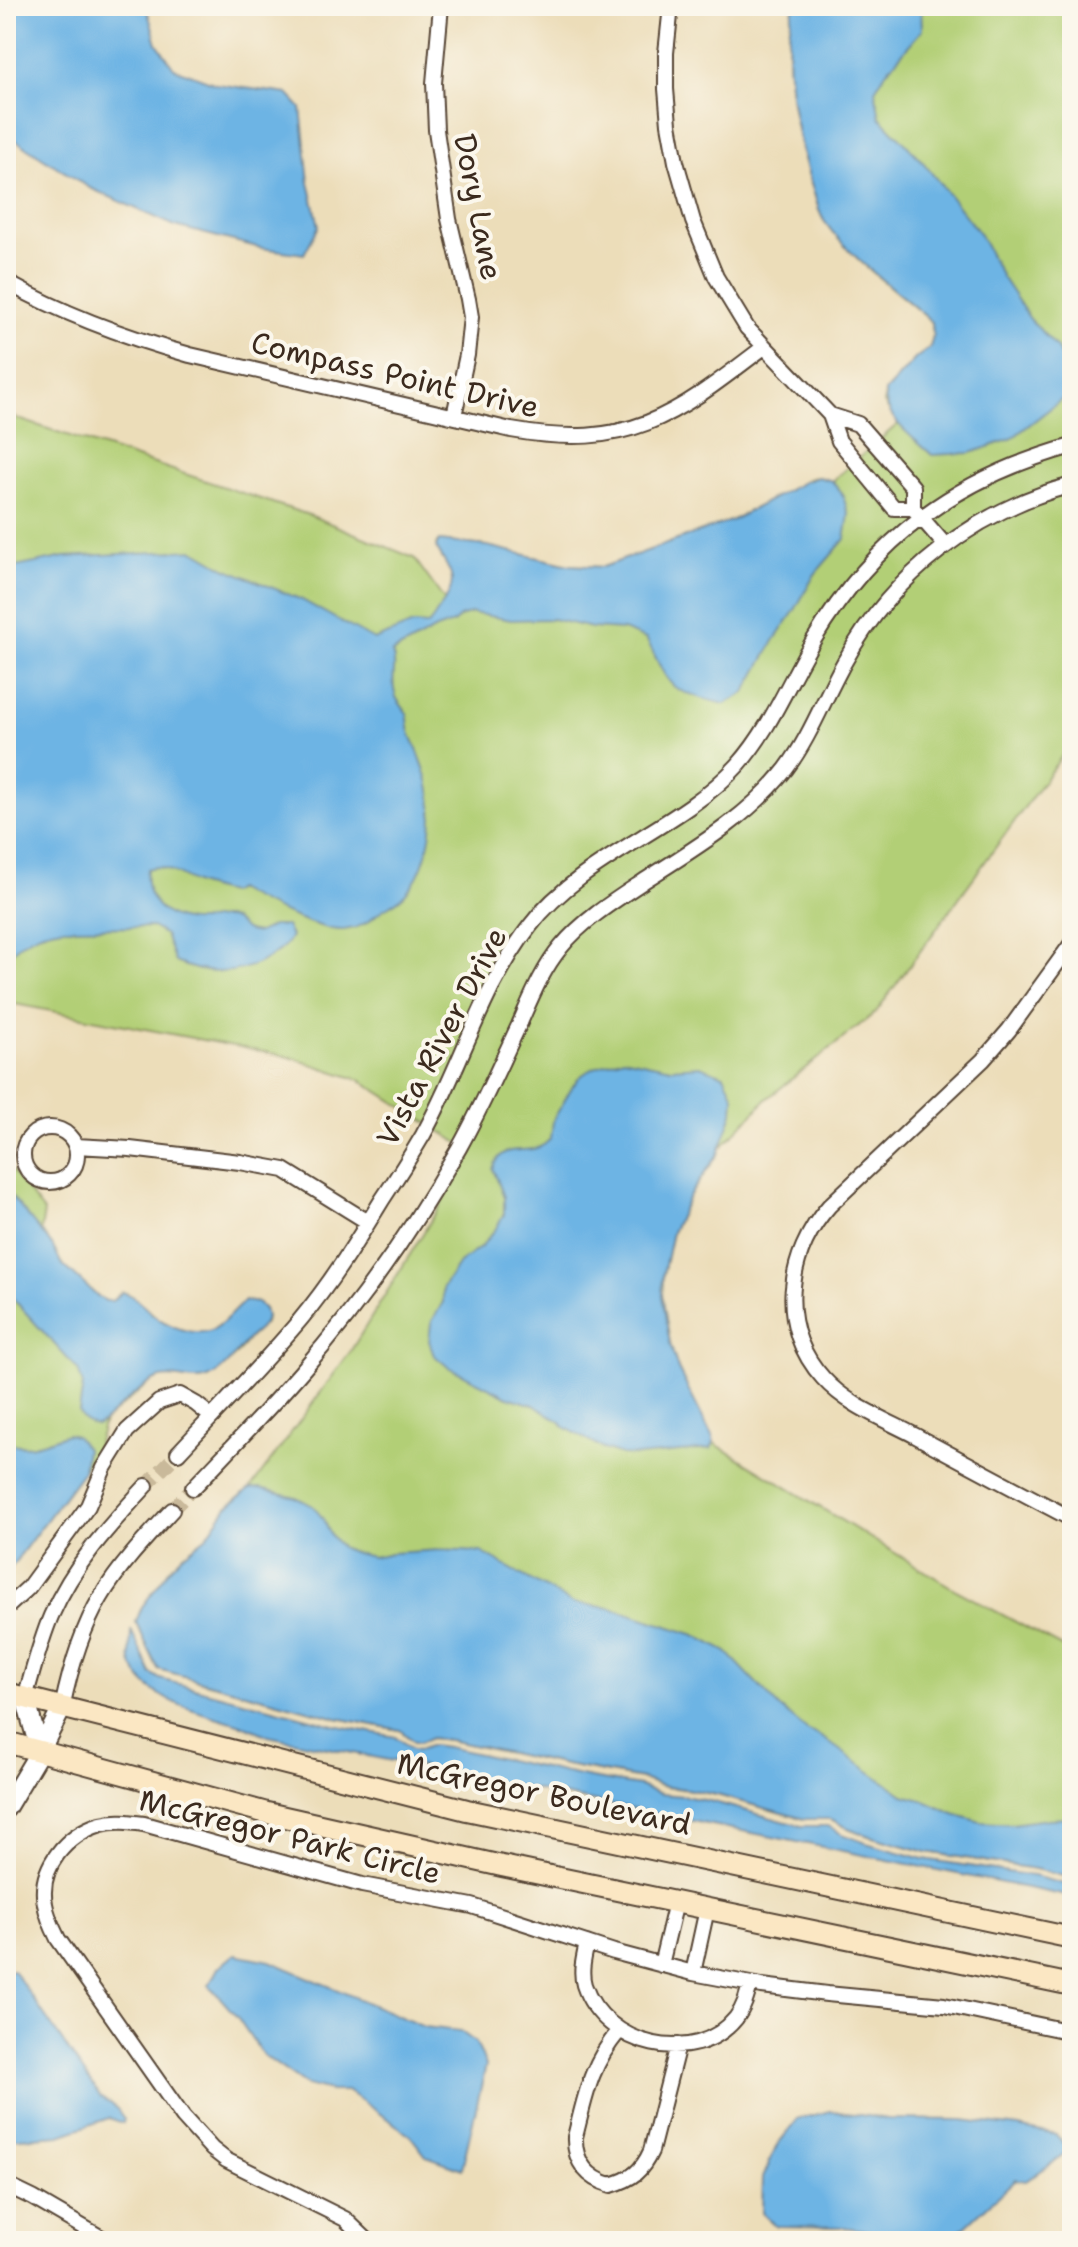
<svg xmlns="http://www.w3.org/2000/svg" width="1078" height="2247" font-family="'Shantell Sans',sans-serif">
	<rect width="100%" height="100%" fill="#fbf7ec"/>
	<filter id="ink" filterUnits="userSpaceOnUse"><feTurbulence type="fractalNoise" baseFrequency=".0125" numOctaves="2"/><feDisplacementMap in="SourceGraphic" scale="16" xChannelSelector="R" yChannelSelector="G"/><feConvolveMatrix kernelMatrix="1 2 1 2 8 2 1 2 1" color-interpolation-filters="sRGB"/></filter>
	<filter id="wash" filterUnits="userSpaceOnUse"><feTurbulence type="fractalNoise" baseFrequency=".006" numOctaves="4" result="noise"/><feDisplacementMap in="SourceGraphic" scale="32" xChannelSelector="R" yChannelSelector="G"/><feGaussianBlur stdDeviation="1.8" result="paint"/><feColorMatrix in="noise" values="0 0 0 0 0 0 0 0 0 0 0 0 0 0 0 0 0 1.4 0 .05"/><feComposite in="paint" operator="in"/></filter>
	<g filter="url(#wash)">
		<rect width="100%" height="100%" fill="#ecddb9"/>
		<path fill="#b2cf76" stroke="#767c4a" stroke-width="2" d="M794 6H1072V742L876 1012 768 1098 719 1149 718 1154 689 1196 672 1232 663 1274 662 1295 670 1344 678 1369 714 1443 956 1590 1072 1652V1878L1035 1869 927 1852 869 1836 846 1827 831 1819H804L717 1795 686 1789 665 1787 642 1779 566 1765 449 1740 431 1738 419 1743 414 1742 400 1730 337 1718 158 1669 136 1622 142 1607 170 1569 183 1555 207 1536 227 1507 250 1489 350 1352 473 1152 360 1080 286 1056 15 1004 6 1009V415L312 516 414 558 445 601C465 570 441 567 436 544L439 541 487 546 569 565 603 567 733 520 811 478 818 477 832 481 898 424 884 403 885 392 916 358 930 348 933 336 932 322C900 294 848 256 825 222 819 214 817 202 814 193 797 139 779 62 794 6Z
			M6 1163 44 1212 41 1231 52 1245 61 1263 98 1297 106 1301H112L122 1292C133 1294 139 1302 147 1309 163 1324 197 1342 217 1327 227 1320 235 1309 245 1301L258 1303 264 1309 266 1317 265 1323 249 1338 236 1355 208 1378 197 1380 179 1376 162 1377 150 1382 104 1421 97 1446 83 1471 6 1574Z"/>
		<path fill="#6db4e4" stroke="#546f81" stroke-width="2" d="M18 6H146L157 43 174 68 216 84 288 94 301 108 309 182 319 226 304 254 261 248 175 226 90 188 9 136 6 133V33Z
			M794 6H921L922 30 886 72 875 90 880 117 922 161 979 233 1002 277 1030 319 1057 348 1068 372 1065 397 1011 439 971 453 932 455C914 438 884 419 885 392L916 358 930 348 933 336 932 322C899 292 850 258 825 222 819 214 817 202 814 193 797 139 779 62 794 6Z
			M818 477 832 481 842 493 849 515 845 539 815 574 795 610 774 641 745 693 725 704C710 700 690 697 676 688 663 679 655 653 646 639L623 630 592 628 552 619 511 620 472 613 460 617 453 623 436 629 392 653C398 666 390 679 395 694 397 702 404 707 407 714 409 720 408 726 410 732 420 757 431 780 432 808 433 835 425 873 405 894 397 903 385 907 376 915 368 923 356 929 344 930 322 932 256 901 236 889L229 893C218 890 207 888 197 884 180 877 165 862 147 869 143 899 164 920 194 921 205 922 215 917 225 918 236 918 237 925 246 930 249 932 254 932 258 933L272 926H286L291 936C286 947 277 952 268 958 238 976 207 976 175 962L165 935 152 927 62 928C38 931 21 940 6 958V569L64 557 194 550 225 568 302 600 374 640 413 624 428 625C434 619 437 612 442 605 461 578 449 571 436 547L439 541 487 546 569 565 603 567 733 520 803 482Z
			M623 1058 671 1068 700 1066 724 1075 734 1096 733 1113 718 1154 689 1196 672 1232 663 1274 662 1295 670 1344 678 1369 712 1436 714 1443 711 1449 638 1456 622 1455 604 1449 563 1426 562 1423 534 1405 508 1397 448 1367 434 1355 429 1341 431 1323 443 1302V1287L459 1263 481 1247 497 1227 504 1214V1197L493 1169C503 1138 526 1158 545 1144 554 1137 551 1131 553 1122 554 1117 559 1110 562 1105 581 1068 586 1071 623 1058Z
			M6 1190 52 1245 61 1263 98 1297 106 1301H112L122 1292C135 1295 142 1305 152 1314 167 1326 199 1340 217 1327 227 1320 235 1309 245 1301L258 1303 264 1309C265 1313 267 1316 265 1321 263 1328 253 1333 248 1339 236 1352 226 1370 208 1378 191 1385 172 1371 153 1381 137 1389 114 1413 99 1425 89 1426 83 1422 79 1412L83 1385 78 1370 6 1291Z
			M67 1434 76 1436 86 1449 83 1471 6 1574V1441C28 1452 47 1441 67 1434Z
			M260 1488 296 1497 313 1506 324 1520 331 1536 342 1548 355 1553 373 1557 391 1553 440 1550 481 1552 572 1603 611 1608 695 1635 727 1652 779 1707 807 1730 823 1738 903 1795 922 1800 954 1814 981 1822 1012 1824 1048 1819 1072 1818V1878L1035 1869 927 1852 869 1836 846 1827 831 1819H804L717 1795 686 1789 665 1787 642 1779 566 1765 449 1740 431 1738 419 1743 414 1742 400 1730 337 1718 158 1669 136 1622 142 1607 170 1569 183 1555 207 1536 227 1507 250 1489Z
			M131 1630 151 1673 160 1679 334 1725 396 1737 412 1749 419 1750 432 1745 447 1747 590 1778 640 1786 661 1794 684 1796 714 1802 801 1826H828L842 1834 866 1843 924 1859 1033 1876 1072 1886V1897L268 1736C228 1714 147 1711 131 1661 129 1652 131 1639 131 1630Z
			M235 1954 270 1961 424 2027 460 2031 476 2043 486 2065 462 2169 426 2156 409 2134 347 2091H330L304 2084 263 2055 238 2018 209 1985 218 1968Z
			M13 1970 100 2096 117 2109 124 2119 123 2123 109 2118 60 2135 6 2139V1971Z
			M831 2111 888 2119 962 2120 1019 2127 1056 2135 1071 2150 1026 2181 1016 2179 959 2232 953 2241H940L843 2227 776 2226 762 2213 763 2178 777 2145 798 2119Z"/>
	</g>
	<g filter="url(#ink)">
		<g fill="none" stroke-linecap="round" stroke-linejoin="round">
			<path stroke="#c9b99a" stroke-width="14" stroke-dasharray="14 7" stroke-linecap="butt" d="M146 1486 178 1453
				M172 1510 193 1488"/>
			<g stroke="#564535" stroke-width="18">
				<path id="minor" d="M441 6 434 83 436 130 449 219 468 299 471 317 467 355 454 416
					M671 6 666 53V89L669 124 676 162 693 221 716 277 747 328 830 415 839 441 894 508H913
					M6 282C65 315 125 337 190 355L511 430C630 451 674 416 764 347
					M830 415 858 424 913 487V508L945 545
					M1072 943 1009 1030 983 1060 829 1206C786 1255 777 1327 823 1378 847 1405 884 1419 916 1436 968 1464 1020 1492 1072 1519
					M23 1155a27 27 0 1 1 54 0a27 27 0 1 1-54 0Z
					M76 1146 130 1149 240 1162 284 1170 368 1222
					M178 1453C219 1409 261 1366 300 1320 331 1283 357 1241 382 1200 396 1179 410 1157 423 1135 461 1067 482 988 530 926 583 856 680 829 738 765 771 728 788 683 813 641 875 537 957 478 1072 446
					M193 1488C230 1449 266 1412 301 1372 361 1304 414 1227 459 1148 481 1109 499 1067 519 1025 531 998 542 970 561 947 584 919 617 899 647 879 697 847 749 816 786 769 811 736 825 696 845 661 893 574 976 510 1072 485
					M6 1608 28 1588 88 1506 104 1468 127 1431 159 1402 180 1395 196 1404 212 1417
					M25 1698C33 1671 40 1642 51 1616 73 1565 109 1526 146 1486
					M62 1708C70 1670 81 1630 101 1597 120 1565 147 1537 172 1510
					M587 1943C584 1957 580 1971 584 1985 604 2046 695 2069 736 2018 744 2008 747 1996 750 1984
					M661 1965 676 1902
					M693 1973 707 1909
					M619 2031C590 2066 586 2094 575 2137 574 2163 588 2178 611 2185 632 2179 642 2171 651 2151L678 2045
					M6 2185 33 2198 107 2241
					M368 2241 345 2219 226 2160 212 2149 183 2117 58 1939C52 1927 47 1916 45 1904 38 1867 67 1834 101 1824 115 1820 130 1822 144 1824L362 1885 472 1906 614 1952 693 1973 762 1986 827 1994 944 2005 1072 2032"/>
			</g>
			<g stroke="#564535" stroke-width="22">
				<path id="tertiary" d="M25 1698 40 1751
					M6 1808 40 1751 62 1708"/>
			</g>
			<g stroke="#564535" stroke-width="24">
				<path id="secondary" d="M6 1693 467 1810 1072 1938
					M6 1742 267 1813 502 1866 1072 1985"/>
			</g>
			<use href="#minor" stroke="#fff" stroke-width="14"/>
			<use href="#tertiary" stroke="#fff" stroke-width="18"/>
			<use href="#secondary" stroke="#fbe7c3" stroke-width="20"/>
		</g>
	</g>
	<g text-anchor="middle" stroke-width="8" stroke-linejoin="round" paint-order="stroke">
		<g font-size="30" fill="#3b2a1e" stroke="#fbf7ec">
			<text transform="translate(478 207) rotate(79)" y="10">Dory Lane</text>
			<text transform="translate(395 375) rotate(13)" y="10">Compass Point Drive</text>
			<text transform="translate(442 1037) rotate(-62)" y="10">Vista River Drive</text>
			<text transform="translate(544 1794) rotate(12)" y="10">McGregor Boulevard</text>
			<text transform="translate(290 1837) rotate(14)" y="10">McGregor Park Circle</text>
		</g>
	</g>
	<rect width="1078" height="2247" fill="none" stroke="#fbf7ec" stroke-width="32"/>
</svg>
